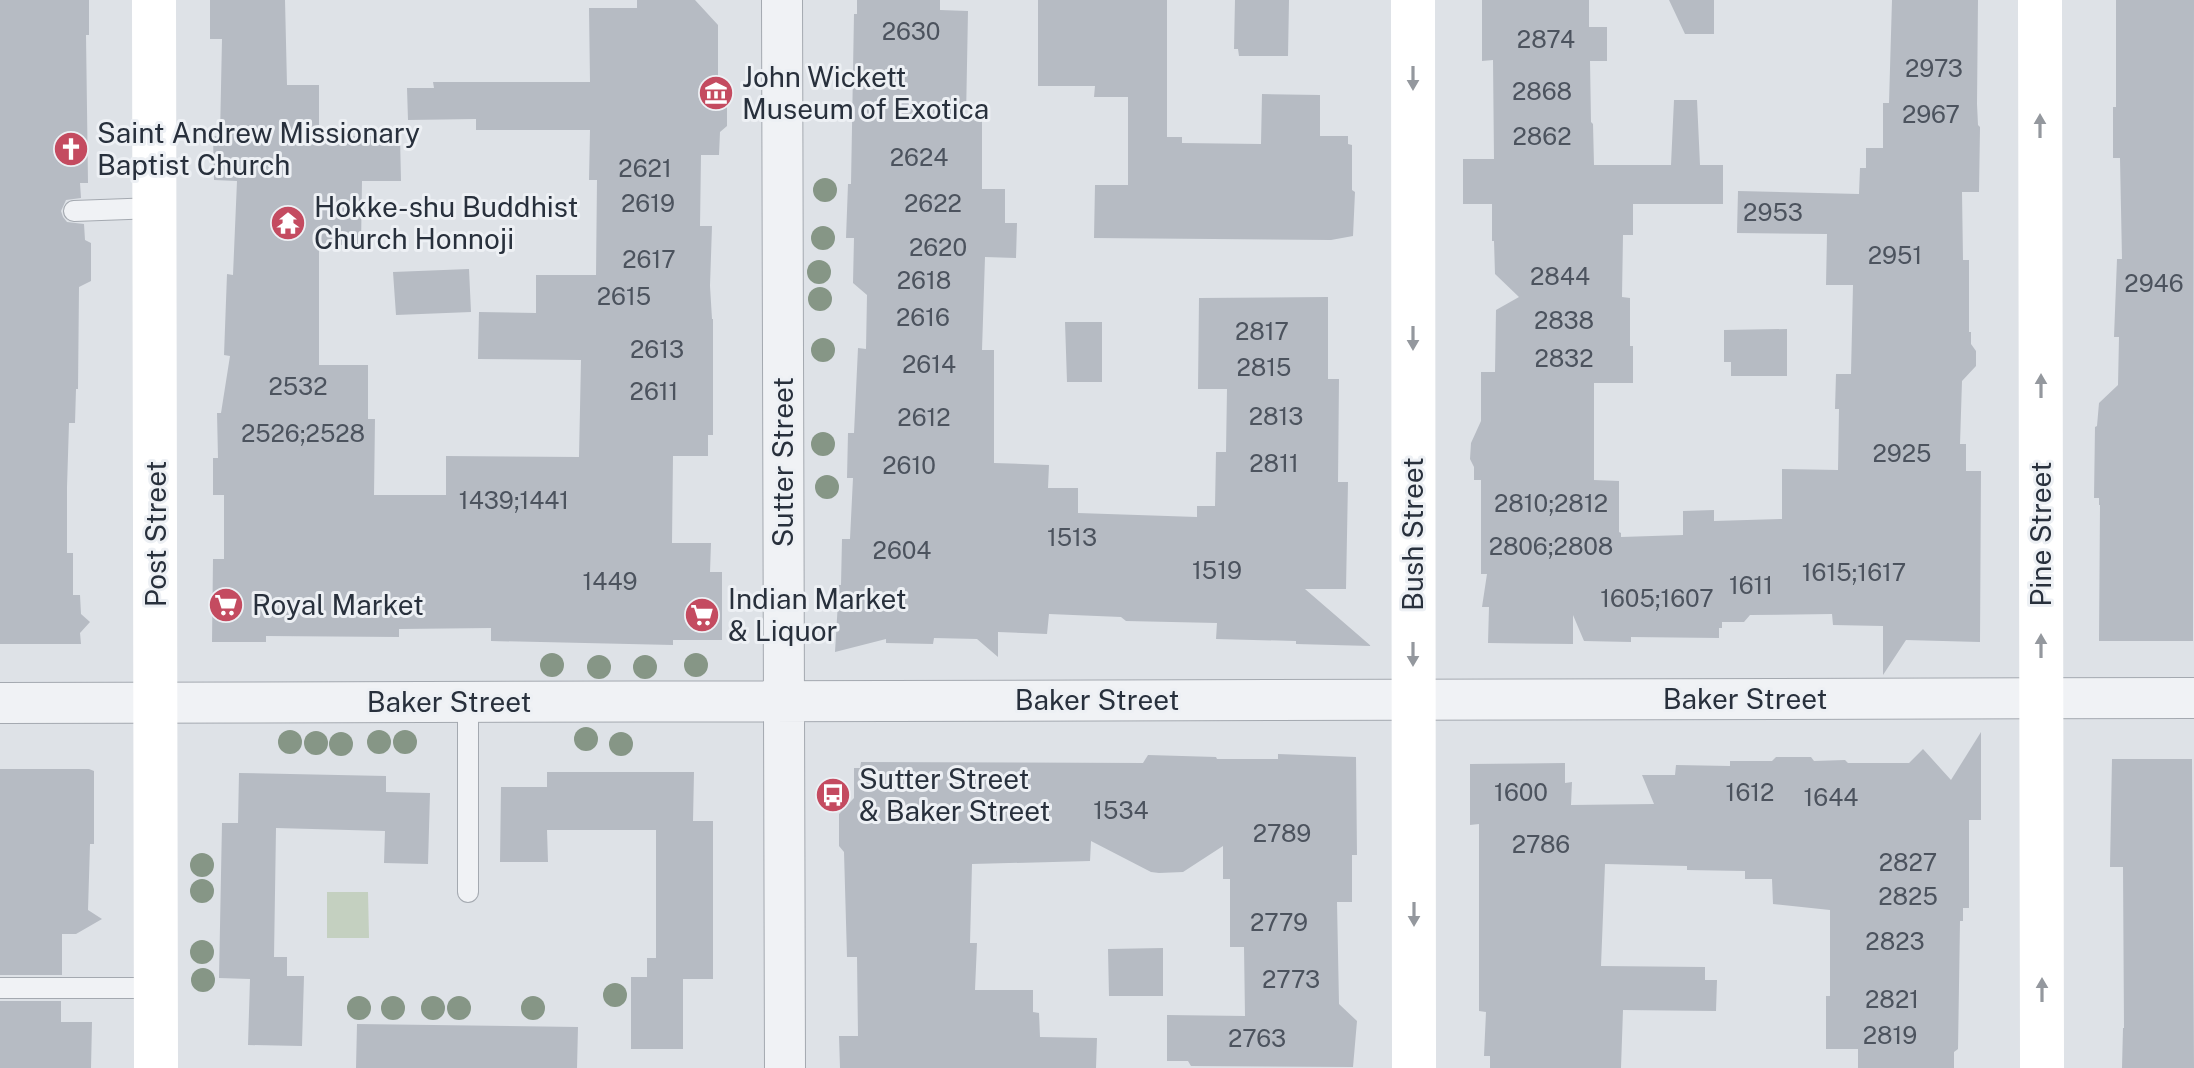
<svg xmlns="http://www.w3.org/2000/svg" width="2194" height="1068" font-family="'Public Sans',sans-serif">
	<rect width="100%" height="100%" fill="#dee2e7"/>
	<path fill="#c4d0c0" d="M327 892H368L369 938H327Z"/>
	<path fill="#b6bbc3" d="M0 0H89V35H86L88 183H80L81 198 66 200 61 211 63 217 67 222 84 224 85 240 91 243V281L79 287 78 389H76L75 423H69L67 487V553H73V595H80L81 614 90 622 80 633 81 644H0Z
		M210 0H285L287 85H319V136H400L401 181H362L361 245H319V365H368V419H375L374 495H446V456L579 457 581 360 478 359 479 312 536 313V275H596L597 180H589L590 130H476V119L408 120 407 88H434L433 82H590L589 8H637V0H695L718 25V83H727V126L720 132 719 155H701L700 226H712L710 286 712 319H713V435H708V456H673L672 543H711L710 572H722V640H673V645L491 641V628L399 629V637L266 636V642H212L213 559H224V495H213V458H218L217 413H221L230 356 224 355 227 274 233 275 237 181 214 180 213 136H220L222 39H210Z
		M857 0H940V10L968 11 966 118 982 119V189H1005V223H1017L1016 258 985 257 982 350H994V463L1049 465 1048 488H1078V513L1197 517V506H1215L1216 452H1226L1227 389H1198L1199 298 1328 297V379H1339L1338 482H1348L1346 589H1305L1371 646 1296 644V641L1216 639 1217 623 1126 621 1121 617 1049 614 1047 634 998 632V657L977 639 934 638 933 644 886 643V639L835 652 839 585H841L842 539H850L853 478H847L848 433H854L858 348 866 349 867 295 853 283 854 238H846L848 184H851L854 14H857Z
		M1038 0H1167V137H1182V143L1261 144 1262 94 1320 95V136H1348V144L1352 145V190L1355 192 1353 236 1331 240 1094 238 1095 185H1128V97H1094L1095 86H1038Z
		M1235 0H1289L1288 56H1239L1238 49H1234Z
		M1482 0H1589V27H1607V61H1590L1591 122 1593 124 1594 165H1671L1674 100H1697L1700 165H1723V204H1633V235H1623L1622 297 1630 298V346H1633V383H1594V480L1619 481V532L1621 533V537L1683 535V511L1714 510V521L1782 519V469L1838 470 1839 409H1835L1836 374H1851L1853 285H1826L1827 234 1737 233 1738 191 1859 194 1860 168H1866V148H1883V103H1889L1892 0H1978L1977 104 1978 125 1980 127 1979 192H1962L1963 260H1969V332H1971V344L1976 351V366L1962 381 1960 444H1966V471H1981L1980 642 1906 640 1883 675V626L1833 625 1832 614 1750 615 1744 622H1722V628H1719V638L1631 637V642L1584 641 1573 615V644L1488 643 1489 607H1482L1487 574H1481V480H1474V467L1470 459 1471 443 1481 421V372H1495L1496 310 1519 297 1495 274 1494 241H1492V204H1463V159H1494L1493 60 1482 61Z
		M1669 0H1714V34H1685Z
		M2116 0H2194L2193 641H2099L2100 505H2099V498H2094L2095 427 2097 426 2099 403 2118 385 2119 337H2114L2117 259H2122L2120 158H2113V107H2116Z
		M469 269 471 312 396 315 393 272Z
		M1065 322H1102V382H1067Z
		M1787 329V376H1731V362H1724V330Z
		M1981 732V820H1969V908H1963V921H1960L1958 1049 1954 1052V1068H1858V1049H1826V996H1830V910L1773 904 1772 879H1745V871L1687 870V866L1605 864 1601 966 1705 967V980H1717L1716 1011 1623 1010 1621 1068H1490V1056H1484L1486 1012 1479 1011V824L1470 825V764L1565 763V783L1572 782 1571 805 1654 804 1642 775H1675L1676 765 1730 766V761H1772L1776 757H1811L1814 761 1845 760 1848 763H1909L1923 749 1951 780Z
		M1278 754 1356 757 1357 855H1352V902H1337L1339 1004 1357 1021 1353 1067 1191 1066 1188 1061H1167V1015L1245 1016 1244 947H1230V879H1223V846L1183 872 1159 873 1151 872 1091 841 1090 861 972 864 970 943H977L975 990H1033V1012L1039 1013 1040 1037 1097 1038 1096 1068H840L839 1036H858L857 957H847L844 852 839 846V814L854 798V768H860L861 762 1143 763 1148 755 1216 757 1217 759H1278Z
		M2112 759H2192L2194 1068H2122L2123 1028H2124L2123 867H2110Z
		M0 769H89L94 771V844H90L88 910 102 919 76 934H62V975H0Z
		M547 772H694L693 821H713V979H683V1049H631V977H647V958H656V830H547L548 862H500L501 787H547Z
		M239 773 386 776V792L430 793 428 864 384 863 385 831 276 828 274 957H287V976H304L302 1046 248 1045 250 979 219 978 222 823H238Z
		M1163 948V996H1109L1108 949Z
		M0 1001H61V1022H92L91 1068H0Z
		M357 1024 578 1027 577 1068H356Z"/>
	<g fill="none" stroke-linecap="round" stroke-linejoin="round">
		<g stroke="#a4a9b0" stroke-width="22">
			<path id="lane" d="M74 211 155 208
				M468 702V892
				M0 988H156"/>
		</g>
		<g stroke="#a4a9b0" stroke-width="42">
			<path id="street" d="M782 0 785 1068
				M0 703 2194 698"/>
		</g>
		<use href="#lane" stroke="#f0f2f5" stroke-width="20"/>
		<use href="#street" stroke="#f0f2f5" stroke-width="40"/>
		<path stroke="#fff" stroke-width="44" d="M154 0 156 1068
			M1413 0 1414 1068
			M2040 0 2042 1068"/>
	</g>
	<g fill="#869686">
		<circle cx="825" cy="190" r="12"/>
		<circle cx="823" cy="238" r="12"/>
		<circle cx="819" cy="272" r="12"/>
		<circle cx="820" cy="299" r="12"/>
		<circle cx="823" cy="350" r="12"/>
		<circle cx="823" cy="444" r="12"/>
		<circle cx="827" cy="487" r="12"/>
		<circle cx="552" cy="665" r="12"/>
		<circle cx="696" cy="665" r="12"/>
		<circle cx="599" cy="667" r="12"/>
		<circle cx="645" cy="667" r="12"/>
		<circle cx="586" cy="739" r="12"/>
		<circle cx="290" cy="742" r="12"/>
		<circle cx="379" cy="742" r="12"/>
		<circle cx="405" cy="742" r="12"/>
		<circle cx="316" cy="743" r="12"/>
		<circle cx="341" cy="744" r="12"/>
		<circle cx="621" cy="744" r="12"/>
		<circle cx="202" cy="865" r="12"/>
		<circle cx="202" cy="891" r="12"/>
		<circle cx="202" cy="952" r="12"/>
		<circle cx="203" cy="980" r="12"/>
		<circle cx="615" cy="995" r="12"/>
		<circle cx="359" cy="1008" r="12"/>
		<circle cx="393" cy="1008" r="12"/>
		<circle cx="433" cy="1008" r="12"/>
		<circle cx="459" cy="1008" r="12"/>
		<circle cx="533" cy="1008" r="12"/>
	</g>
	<defs><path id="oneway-solid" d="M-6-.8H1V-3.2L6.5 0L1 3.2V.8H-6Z" transform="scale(2)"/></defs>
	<g fill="#94989e">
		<use href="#oneway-solid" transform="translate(1413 78) rotate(90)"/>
		<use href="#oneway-solid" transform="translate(2040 126) rotate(-90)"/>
		<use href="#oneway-solid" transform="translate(1413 338) rotate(90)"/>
		<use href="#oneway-solid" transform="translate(2041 386) rotate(-90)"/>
		<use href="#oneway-solid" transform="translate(2041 646) rotate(-90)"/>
		<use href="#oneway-solid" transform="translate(1413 654) rotate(90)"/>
		<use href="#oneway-solid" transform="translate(1414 914) rotate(90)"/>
		<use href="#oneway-solid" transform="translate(2042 990) rotate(-90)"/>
	</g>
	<defs>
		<g id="museum-disc" transform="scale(1.8)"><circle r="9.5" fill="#c44b60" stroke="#edf0f4"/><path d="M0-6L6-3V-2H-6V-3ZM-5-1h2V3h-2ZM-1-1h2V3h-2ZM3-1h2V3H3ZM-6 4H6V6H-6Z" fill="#fff"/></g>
		<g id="church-disc" transform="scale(1.8)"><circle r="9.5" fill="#c44b60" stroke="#edf0f4"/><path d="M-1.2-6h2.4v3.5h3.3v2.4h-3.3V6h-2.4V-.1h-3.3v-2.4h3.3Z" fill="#fff"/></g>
		<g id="temple-disc" transform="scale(1.8)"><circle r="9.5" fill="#c44b60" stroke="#edf0f4"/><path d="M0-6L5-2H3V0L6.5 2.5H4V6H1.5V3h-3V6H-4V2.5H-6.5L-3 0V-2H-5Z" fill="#fff"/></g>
		<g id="supermarket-disc" transform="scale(1.8)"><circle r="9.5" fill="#c44b60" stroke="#edf0f4"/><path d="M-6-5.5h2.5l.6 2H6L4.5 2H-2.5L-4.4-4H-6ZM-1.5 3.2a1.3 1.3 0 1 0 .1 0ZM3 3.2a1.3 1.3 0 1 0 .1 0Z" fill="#fff"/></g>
		<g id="bus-disc" transform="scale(1.8)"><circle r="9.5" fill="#c44b60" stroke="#edf0f4"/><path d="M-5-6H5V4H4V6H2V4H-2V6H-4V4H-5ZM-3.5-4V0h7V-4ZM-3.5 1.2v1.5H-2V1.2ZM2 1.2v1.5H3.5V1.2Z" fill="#fff"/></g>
	</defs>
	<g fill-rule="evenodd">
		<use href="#museum-disc" x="716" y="93"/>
		<use href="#church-disc" x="71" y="149"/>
		<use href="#temple-disc" x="288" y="223"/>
		<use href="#supermarket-disc" x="226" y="605"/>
		<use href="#supermarket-disc" x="702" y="615"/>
		<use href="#bus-disc" x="833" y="795"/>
	</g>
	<g text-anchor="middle" stroke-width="6" stroke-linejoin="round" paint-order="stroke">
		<g font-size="24" fill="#4c535e">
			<text x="911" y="40">2630</text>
			<text x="1546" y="48">2874</text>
			<text x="1934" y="77">2973</text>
			<text x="1542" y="100">2868</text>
			<text x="1931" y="123">2967</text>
			<text x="1542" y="145">2862</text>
			<text x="919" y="166">2624</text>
			<text x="645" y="177">2621</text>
			<text x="648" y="212">2619</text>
			<text x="933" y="212">2622</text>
			<text x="1773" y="221">2953</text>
			<text x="938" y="256">2620</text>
			<text x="1895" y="264">2951</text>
			<text x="649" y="268">2617</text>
			<text x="1560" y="285">2844</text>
			<text x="924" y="289">2618</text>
			<text x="2154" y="292">2946</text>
			<text x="624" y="305">2615</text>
			<text x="923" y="326">2616</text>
			<text x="1564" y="329">2838</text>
			<text x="1262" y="340">2817</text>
			<text x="657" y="358">2613</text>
			<text x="1564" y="367">2832</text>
			<text x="929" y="373">2614</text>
			<text x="1264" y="376">2815</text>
			<text x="298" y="395">2532</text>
			<text x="654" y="400">2611</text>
			<text x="1276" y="425">2813</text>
			<text x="924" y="426">2612</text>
			<text x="303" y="442">2526;2528</text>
			<text x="1902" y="462">2925</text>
			<text x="1274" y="472">2811</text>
			<text x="909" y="474">2610</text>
			<text x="514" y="509">1439;1441</text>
			<text x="1551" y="512">2810;2812</text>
			<text x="1072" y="546">1513</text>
			<text x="1551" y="555">2806;2808</text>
			<text x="902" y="559">2604</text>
			<text x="1217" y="579">1519</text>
			<text x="1854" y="581">1615;1617</text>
			<text x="610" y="590">1449</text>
			<text x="1751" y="594">1611</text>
			<text x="1657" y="607">1605;1607</text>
			<text x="1521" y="801">1600</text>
			<text x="1750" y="801">1612</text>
			<text x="1831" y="806">1644</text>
			<text x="1121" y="819">1534</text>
			<text x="1282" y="842">2789</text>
			<text x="1541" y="853">2786</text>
			<text x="1908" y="871">2827</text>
			<text x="1908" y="905">2825</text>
			<text x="1279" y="931">2779</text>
			<text x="1895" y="950">2823</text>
			<text x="1291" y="988">2773</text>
			<text x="1892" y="1008">2821</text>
			<text x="1890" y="1044">2819</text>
			<text x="1257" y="1047">2763</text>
		</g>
		<g font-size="28" fill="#28303c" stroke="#edf0f4" text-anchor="start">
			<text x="742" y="87">John Wickett<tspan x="742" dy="32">Museum of Exotica</tspan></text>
			<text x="97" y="143">Saint Andrew Missionary<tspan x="97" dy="32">Baptist Church</tspan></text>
			<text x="314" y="217">Hokke-shu Buddhist<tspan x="314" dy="32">Church Honnoji</tspan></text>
			<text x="728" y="609">Indian Market<tspan x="728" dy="32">&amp; Liquor</tspan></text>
			<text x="252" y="615">Royal Market</text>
			<text x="859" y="789">Sutter Street<tspan x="859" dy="32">&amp; Baker Street</tspan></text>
		</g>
		<g font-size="28" fill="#28303c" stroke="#edf0f4">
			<text transform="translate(783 462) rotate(-90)" y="10">Sutter Street</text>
			<text transform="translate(156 534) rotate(-90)" y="10">Post Street</text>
			<text transform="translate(1413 534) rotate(-90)" y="10">Bush Street</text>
			<text transform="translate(2041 534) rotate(-90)" y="10">Pine Street</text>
			<text x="1745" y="709">Baker Street</text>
			<text x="1097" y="710">Baker Street</text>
			<text x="449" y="712">Baker Street</text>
		</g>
	</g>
</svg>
